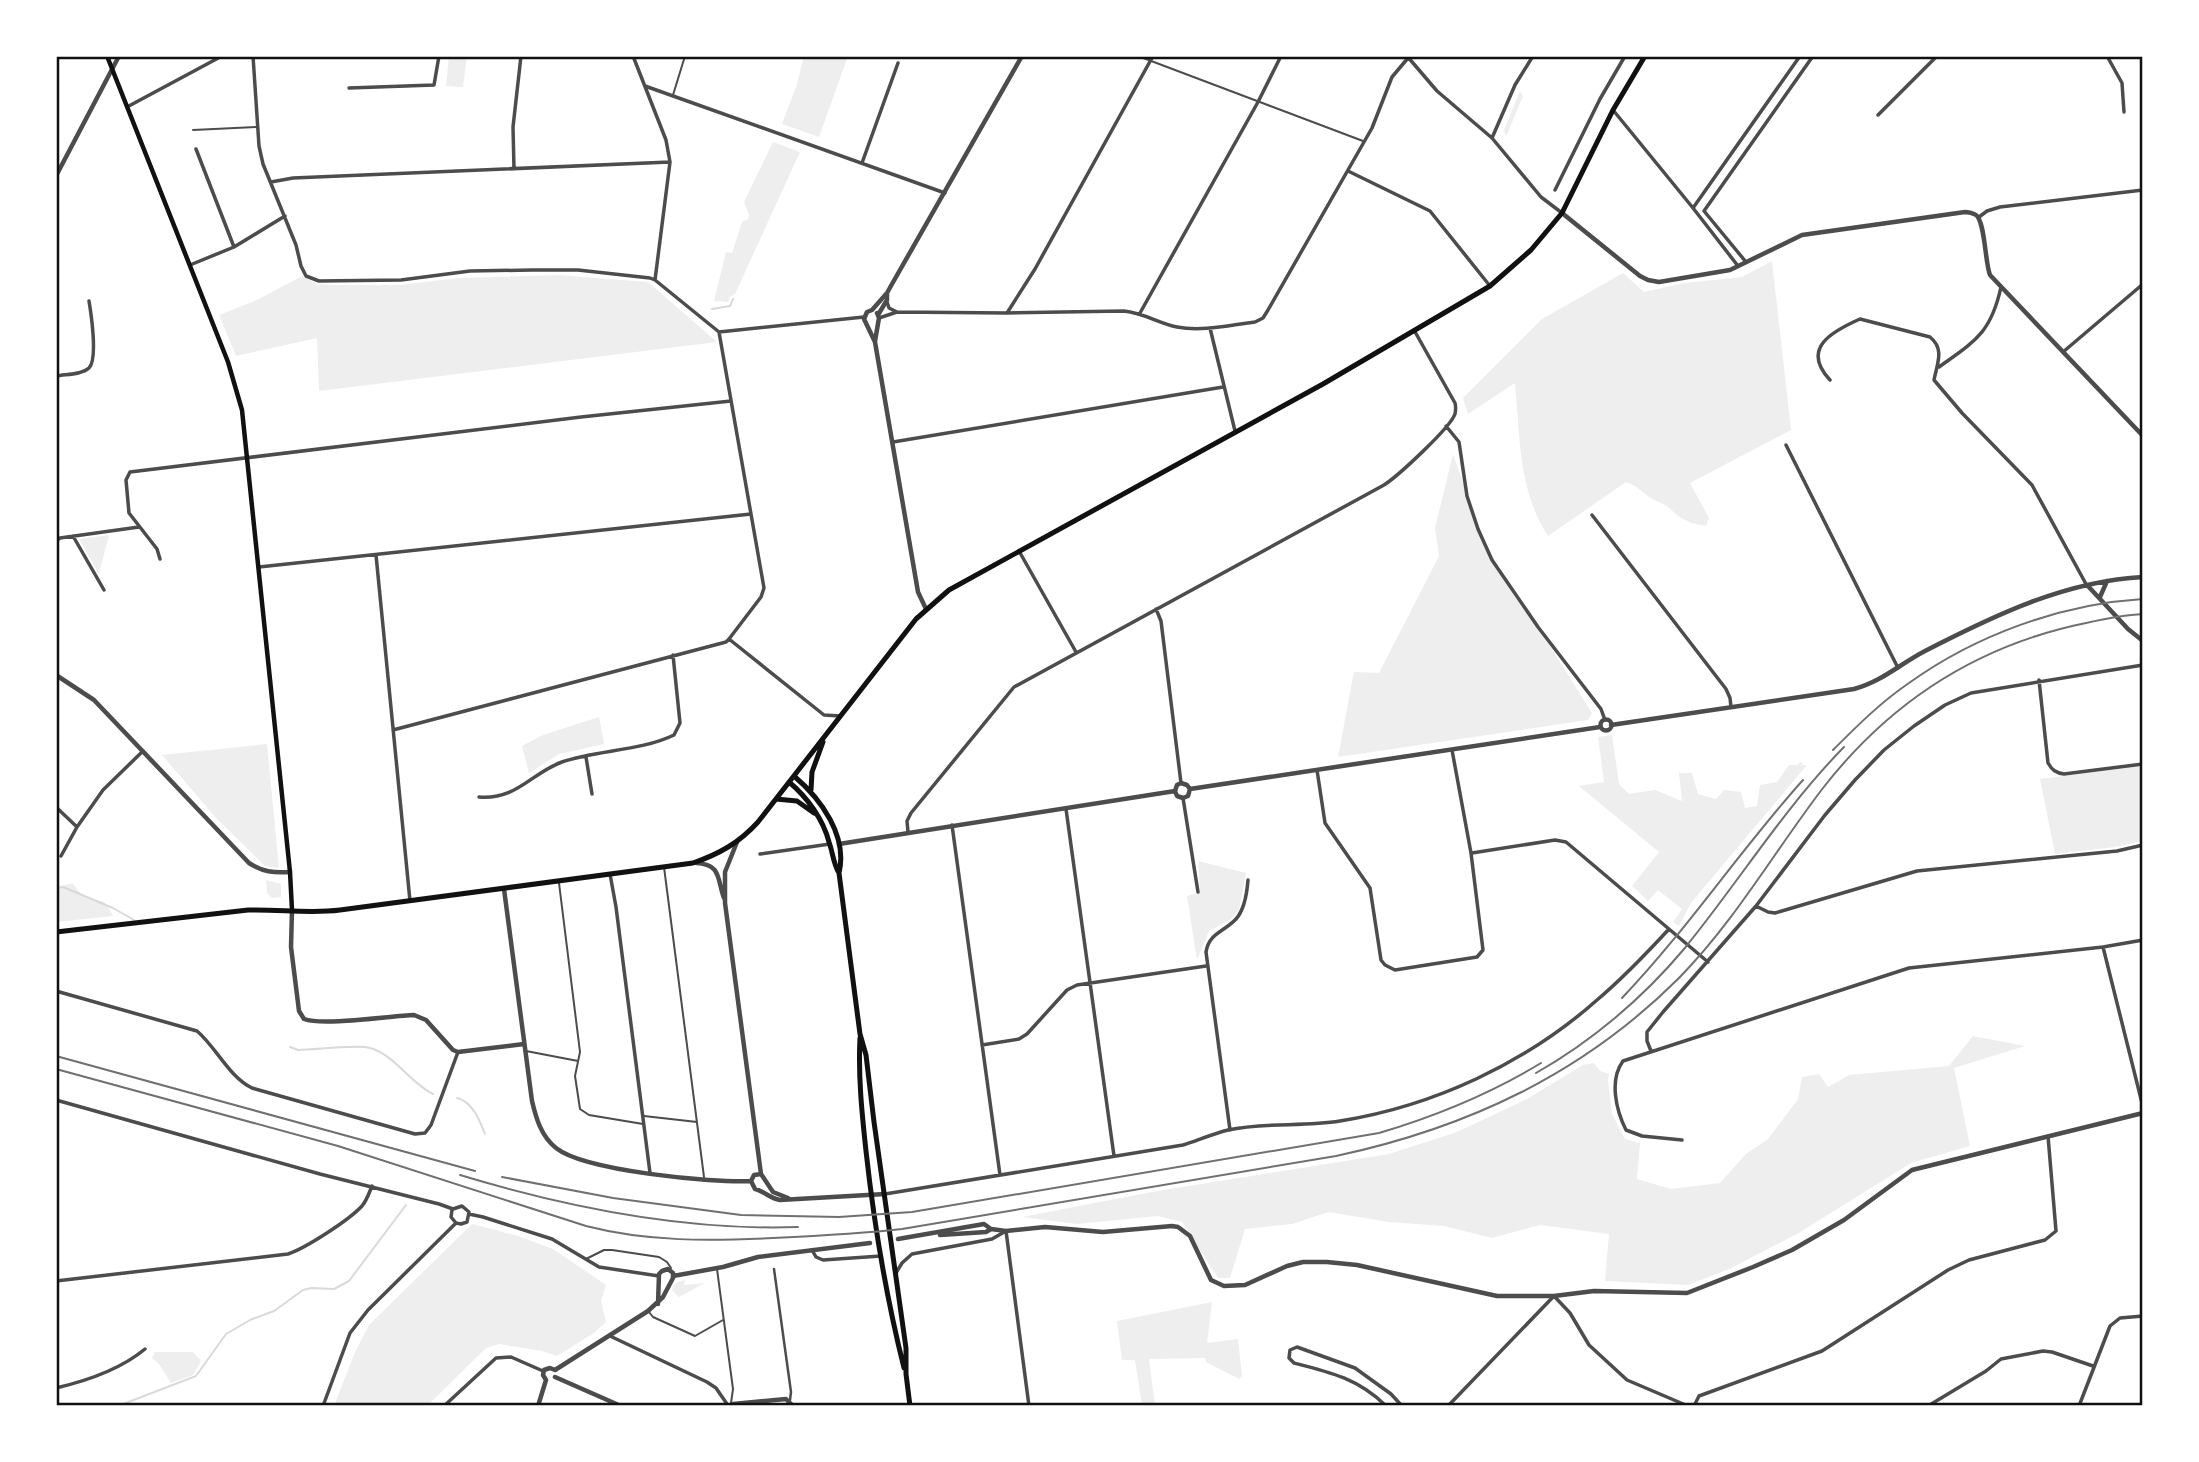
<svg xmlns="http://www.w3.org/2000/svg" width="2199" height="1462" font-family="Roboto,sans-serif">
	<rect width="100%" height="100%" fill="#fff"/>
	<path fill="#eee" d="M449 56H467L463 87 446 86Z
		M804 56H848L819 137 782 124 797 84Z
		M1520 91 1523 96 1506 137 1504 130Z
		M773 142 800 152 735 294 731 296 728 302 714 301 726 252 732 253 742 222 748 219 749 215 744 202Z
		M1772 261 1791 430 1690 483 1709 518 1706 526 1691 523 1678 516 1667 506 1652 499 1635 486 1626 482 1548 536C1518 490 1520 436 1515 383L1468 414 1463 398 1542 319 1623 273 1644 292 1684 283 1742 277Z
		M559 275 648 282 717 342 319 391 317 338 236 356 219 315 257 300 302 276 317 284 339 285H400L458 278Z
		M1453 454 1489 556 1538 627 1592 713 1588 720 1338 757 1354 672 1379 673 1439 556 1435 528Z
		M109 535 99 574 79 539Z
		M599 717 604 744 559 754 529 773 522 746 543 735Z
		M1612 735 1619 784 1629 794 1655 790 1682 801 1679 773H1692L1698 794 1716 799 1724 790 1741 792 1745 808 1757 806 1760 785 1777 782 1789 765H1797L1800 762 1803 763 1802 765H1807L1691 903 1679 926 1673 922 1682 909 1658 890 1648 901 1632 886 1659 852 1579 786 1604 782 1598 737Z
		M267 744 279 868 265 866 248 849 217 819 162 755Z
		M2143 766V841L2115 847 2055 854 2040 779Z
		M1198 861 1246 873 1239 910 1230 920 1209 931 1197 960 1187 896 1200 892Z
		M266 880 281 884V897L272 898 267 893Z
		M72 883C76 887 80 894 85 897 100 906 102 892 113 916L56 922V888Z
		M1973 1036 2025 1046 1954 1068 1970 1146 1911 1163 1797 1234 1729 1269 1688 1285 1605 1281 1609 1234 1540 1225 1492 1238 1444 1226 1389 1222 1328 1212 1292 1224 1245 1229 1230 1278H1218L1182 1222 1158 1216 1077 1224 1022 1217 1157 1191 1389 1154 1457 1132 1527 1099 1583 1065 1594 1063 1600 1071 1609 1074 1608 1079 1612 1114 1625 1139 1640 1143 1637 1179 1671 1189 1720 1183 1746 1154 1768 1139 1798 1099 1802 1077 1819 1074 1828 1087 1849 1075 1949 1066Z
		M472 1224 515 1235 553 1249 606 1285 601 1301 606 1322 594 1333 557 1356 542 1351 499 1344 486 1348 427 1406H334L355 1352 369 1325Z
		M685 1280 684 1285 705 1283 679 1297 672 1290C674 1283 679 1281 685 1280Z
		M1212 1302 1207 1343 1238 1339 1242 1376 1239 1379 1206 1362 1205 1358 1149 1359 1155 1406H1142L1135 1360H1122L1117 1321Z
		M155 1352H193L201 1361 193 1375 171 1383 159 1364 152 1358Z"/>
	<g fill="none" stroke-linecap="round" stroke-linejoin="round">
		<path stroke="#d9d9d9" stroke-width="2" d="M712 309 730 306 733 299
			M56 888 63 887 113 908 134 920
			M290 1047 298 1050C314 1050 358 1044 370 1048 395 1055 410 1083 433 1094
			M457 1098C472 1101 480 1121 485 1134
			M118 1406 196 1376 226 1334 250 1320 274 1311 303 1290 311 1288 334 1289 349 1281 406 1205"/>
		<path stroke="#4c4c4c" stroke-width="2" d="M1138 56 1363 141
			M673 95 685 56
			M193 130 256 127
			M664 867 704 1177
			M559 883 580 1052 575 1076 580 1109 589 1115 643 1124
			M526 1051 578 1061
			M644 1116 697 1122
			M586 1259 604 1250H612L659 1257 667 1262 671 1268
			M717 1269 733 1389 731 1403
			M649 1312 653 1317 695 1336 723 1320"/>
		<path stroke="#4c4c4c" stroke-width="2.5" d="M774 1269 791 1392 790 1400"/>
		<path stroke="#4c4c4c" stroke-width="3.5" d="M253 56 259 146 263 164 296 245 301 266 306 276 319 281 401 280 470 271 532 270H578L650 278 655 280 719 332
			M633 56 666 140 670 162 655 280
			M1407 56 1437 91 1492 138 1541 197 1562 213
			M2107 56 2122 83 2124 112
			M645 86 945 193
			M349 88 434 85 439 56
			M127 107 222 56
			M1613 110 1693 208 1738 266
			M1878 115 1937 56
			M1492 138 1515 85 1533 56
			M196 149 234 247
			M862 163 898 63
			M514 169 513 127 521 56
			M1348 171 1430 211 1490 286
			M271 182 293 178 670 162
			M1555 190 1600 99 1625 56
			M1693 208 1800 56
			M1979 217 1987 211 2000 207 2143 190
			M1746 262 1704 211 1813 56
			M190 265 234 247 285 216
			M887 302 889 308 897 312
			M1007 313 1035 269 1153 56
			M1140 313 1258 102 1281 56
			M879 318 897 312 1007 313 1124 311C1144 313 1158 323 1177 327 1202 332 1230 325 1255 322L1263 318 1268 310 1372 128 1392 77 1408 58
			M1210 328 1235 431
			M719 332 864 317
			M2063 352 2143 284
			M1939 367C1975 341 1991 333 2001 287
			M56 376C66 374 81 375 89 368 98 359 91 313 89 301
			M1830 380C1800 348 1833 331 1860 319L1930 337C1945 349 1937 364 1934 380L1962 413 2032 485 2086 584
			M1446 426 1459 442 1467 496 1478 529 1492 560 1538 627 1601 709 1605 720
			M893 442 1223 387
			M1786 445 1898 668
			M1592 515 1726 689 1730 698 1731 707
			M73 536 104 590
			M56 541 60 538 139 527
			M1019 551 1076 652
			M376 555 410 901
			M160 559 157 549 129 513 126 480 130 472 581 417 731 401
			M259 567 751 514
			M1156 609 1161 621 1181 783
			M729 639 824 715 840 716
			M2039 680 2048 763C2052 770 2056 773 2064 774L2143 764
			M393 730 726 642 729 639 761 597 764 588 719 332
			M586 757 592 794
			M1317 770 1325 823 1370 888 1381 960 1385 965 1395 970 1477 957 1483 950 1471 853 1452 750
			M479 797C517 800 531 773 562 762 597 750 641 751 674 735L680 723 673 655
			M1183 798 1198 892
			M56 807 77 827
			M1066 809 1114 1156
			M952 825 1000 1175
			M908 832 907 821 911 813 1014 687 1384 485C1398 476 1450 428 1455 414 1456 409 1456 407 1455 403L1414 330
			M1472 853 1555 840 1566 842 1708 962
			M760 854 830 844
			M61 856 77 827 103 790 143 751
			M610 874 616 907 650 1173
			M1756 906 1768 912 1775 913 1917 871 2117 851 2143 845
			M2103 947 2143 1107
			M56 991 197 1031C216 1047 229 1077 252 1088L415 1134 425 1133 431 1125 458 1052
			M982 1045 1019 1039 1027 1034 1067 990 1077 985 1206 966
			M1651 1051 1647 1041V1032L1663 1012 1756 906 1825 815 1855 780 1884 750 1914 726 1945 705 1971 693 2143 665
			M56 1100 320 1174 439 1204 453 1209
			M1230 1130 1206 952C1209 933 1224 932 1236 919 1245 909 1247 893 1248 880
			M1682 1140 1642 1136 1626 1130C1616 1110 1609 1080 1623 1061L1909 968 2103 947 2143 940
			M885 1194 1183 1145C1198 1140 1213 1134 1228 1130 1265 1122 1303 1127 1340 1121 1434 1106 1526 1063 1597 1000 1623 978 1646 954 1669 929
			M453 1209 462 1206 469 1212 467 1222 461 1224 456 1223
			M452 1210 451 1217 456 1223
			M469 1214 483 1217 552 1239 599 1267 659 1276
			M812 1250 816 1257 823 1260 881 1256
			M896 1273 902 1263 912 1254 992 1239 1006 1231 1029 1406
			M56 1281 288 1254C306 1248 349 1220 362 1206 367 1200 369 1193 372 1186
			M610 1336 707 1382 716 1388 727 1404
			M56 1388C86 1381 121 1369 145 1349
			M323 1406 350 1333 368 1310 456 1223
			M444 1406 496 1358 511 1357 543 1371
			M1386 1406C1359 1379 1330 1372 1294 1363L1289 1358 1290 1350 1297 1347 1355 1368 1391 1394 1402 1406
			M1448 1406 1554 1296 1570 1313 1589 1345 1627 1380 1688 1406
			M1694 1406 1699 1396 1822 1351 1948 1270 1969 1260 2045 1240 2056 1231 2048 1136
			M1928 1406 1986 1371 2001 1359 2043 1351 2052 1352 2093 1366
			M2079 1406 2110 1326 2120 1318 2143 1316"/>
		<path stroke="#4c4c4c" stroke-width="4.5" d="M56 176 119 56
			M1562 213 1640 276 1648 280 1659 282 1730 270 1802 235 1965 212C1967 212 1973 213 1976 215 1985 221 1985 263 1990 275L2143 436
			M887 293 872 310 867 312 864 319 875 342 918 592 926 609
			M878 315 887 300V293L892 284 1022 56
			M875 341 879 318 877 313
			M2087 585 2128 629 2143 641
			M2100 597 2107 581
			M56 675 94 700 249 863C263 872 273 873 290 872
			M1600.5 725a5.5 5.5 0 1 1 11 0a5.5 5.5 0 1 1-11 0Z
			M1611 725 1854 689C1881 682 1900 664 1925 651 1993 616 2065 581 2143 577
			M1190 789 1600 727
			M1175 791 1177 796 1183 798 1188 796 1190 789
			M1175 791 1177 785 1181 783 1187 785 1190 789
			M737 842 725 872V903L761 1174
			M839 844 1175 791
			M696 863C722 864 717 880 724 898
			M504 889 532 1101C536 1118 541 1136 556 1148 585 1171 712 1183 751 1181
			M292 910 291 947 299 1011 304 1019C324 1026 389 1016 414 1015L426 1020 453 1050 458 1052 524 1044
			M751 1181 755 1189C764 1191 769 1198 780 1200L885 1194
			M751 1181 754 1175 761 1174 773 1192 788 1198
			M940 1235 986 1232 991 1229
			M898 1239 984 1224 991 1229 1006 1231 1045 1227 1103 1232 1172 1226 1178 1227 1190 1236 1211 1280 1224 1286 1245 1285 1287 1266 1303 1262H1327L1357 1265 1497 1296H1554L1594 1291 1687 1293 1753 1267 1792 1250 1844 1220 1912 1170 2143 1113
			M673 1276 723 1267 758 1257 870 1243
			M555 1370 648 1311 663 1297 673 1278V1273L668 1269 662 1271 659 1274 658 1304
			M555 1377 621 1406
			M546 1380 543 1375 544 1370 550 1368 555 1370
			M733 1404 786 1399 793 1406
			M538 1406 546 1380"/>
		<path stroke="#111" stroke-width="4.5" d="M107 56 228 362 242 410 290 872 292 910"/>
		<path stroke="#111" stroke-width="5" d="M794 776C821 799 848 836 839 873L860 1034 866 1055 874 1122 906 1348V1374L910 1406
			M789 782C807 797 823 819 829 842 833 853 833 863 839 873
			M811 790 812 772 823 742
			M776 799 797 801 814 813
			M56 932 248 910C279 909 309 914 340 910L693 863C719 854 739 843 758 822L916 619 949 590 1323 384 1490 286 1531 250 1562 213 1613 110 1645 56
			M860 1038C858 1076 862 1114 866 1151 874 1224 886 1296 904 1368"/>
		<path stroke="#707070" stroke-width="2" d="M1833 750C1857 726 1881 702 1909 683 1976 635 2061 604 2143 599
			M1622 998C1688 929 1740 850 1803 780
			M56 1056 475 1171
			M56 1069 338 1146 586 1226C648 1242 709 1241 773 1238 816 1236 859 1234 902 1229L1336 1156C1467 1128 1583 1074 1679 978 1735 921 1774 852 1823 788 1890 702 1978 645 2086 623 2104 619 2124 615 2143 614
			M1536 1073C1591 1042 1643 998 1684 949 1738 883 1784 808 1844 747
			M460 1175C569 1208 683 1231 798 1227
			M502 1177 613 1198 741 1215 839 1217 912 1212 1379 1133C1436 1116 1490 1094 1541 1063"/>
	</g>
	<rect width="2199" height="1462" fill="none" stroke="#ffffff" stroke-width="116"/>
	<rect x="58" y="58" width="2083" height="1346" fill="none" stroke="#111" stroke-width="2.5"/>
</svg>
